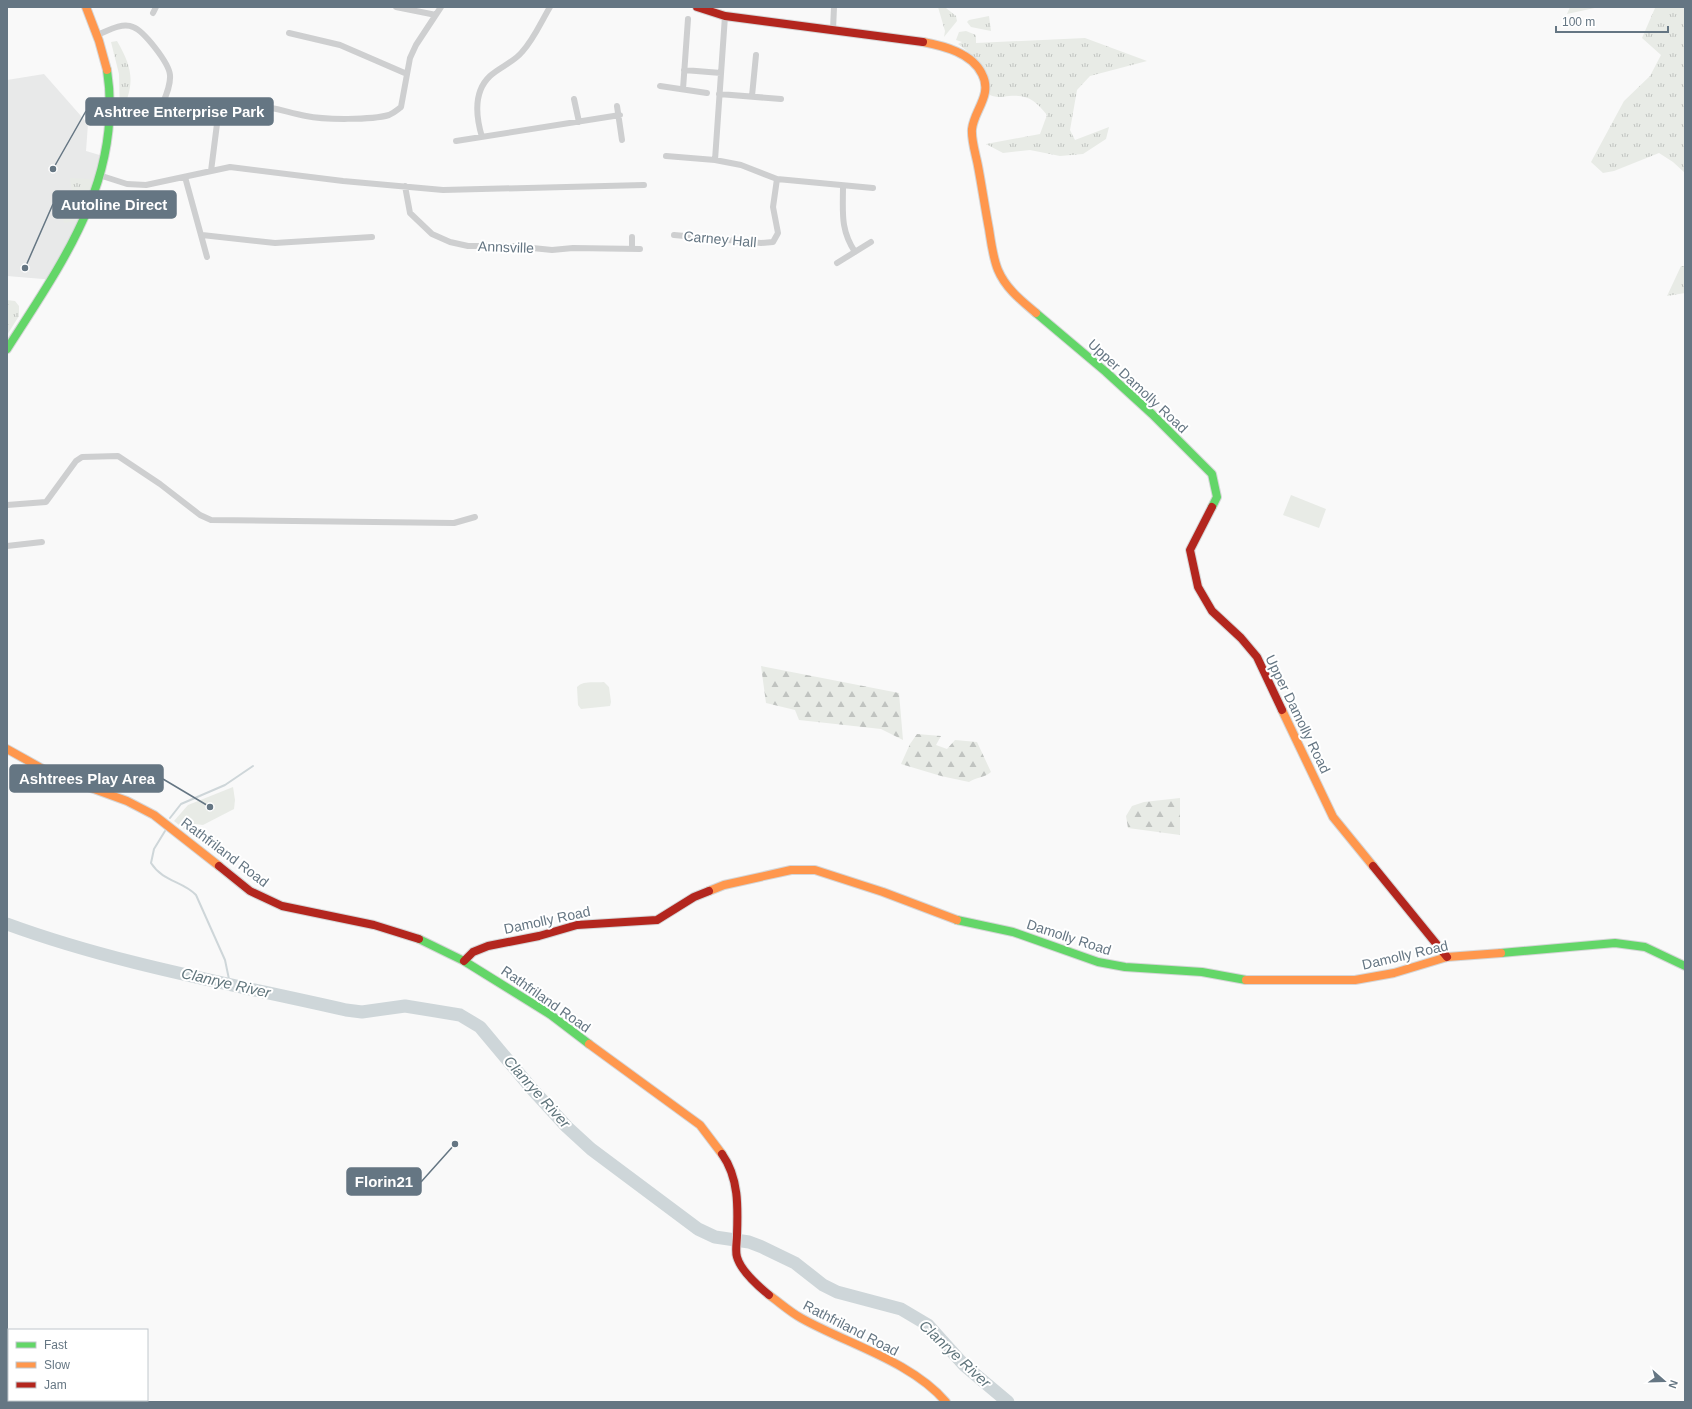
<svg xmlns="http://www.w3.org/2000/svg" width="1692" height="1409" font-family="Helvetica,sans-serif">
	<defs>
		<pattern id="grass-tufts" width="24" height="20" patternUnits="userSpaceOnUse"><rect width="24" height="20" fill="#e8ebe6"/><path d="M3 7l-1-3M5 7V3M7 7l1-3M15 17l-1-3M17 17v-4M19 17l1-3" fill="none" stroke="#c0c3c0"/></pattern>
		<pattern id="forest-firs" width="22" height="20" patternUnits="userSpaceOnUse"><rect width="22" height="20" fill="#e8ebe6"/><path d="M5 1l3.5 6h-7zM16 11l3.5 6h-7z" fill="#c0c3c0"/></pattern>
	</defs>
	<rect width="100%" height="100%" fill="#f9f9f9"/>
	<path fill="#e8e9e9" d="M44 74 88 124 86 151 103 156 55 280 7 276V80Z"/>
	<path fill="url(#grass-tufts)" d="M938 7 946 8 956 16 957 21 944 37 945 31Z
		M1570 7H1599L1567 14Z
		M1653 7H1685V173L1673 162 1659 153 1614 171 1603 173 1591 162 1624 101 1650 76 1661 55 1642 38 1655 8Z
		M989 16 991 31 971 27 967 22 969 20Z
		M966 31 976 35V43L1085 38 1147 61 1090 76 1077 90 1070 130 1075 140 1109 127 1106 139 1083 154 1060 156 1030 150 1003 153 986 144 1040 134 1047 115C1036 101 1028 94 1009 96 1002 97 997 98 990 95 985 62 982 63 958 44L962 42 956 40 959 32Z
		M117 41C134 70 135 85 120 116L119 74 111 42Z
		M70 178 89 179 93 183V187L80 220 64 223 59 197 72 194Z
		M1681 266H1685V293L1667 296Z
		M7 300 15 301 19 306V316L7 335Z"/>
	<path fill="url(#forest-firs)" d="M761 666 899 693 903 740 881 729 799 720 795 710 766 703Z
		M917 734 941 736 936 745 947 749 955 740 977 742 991 772C984 778 976 777 969 782L941 776 901 764 910 744Z
		M1180 798V835L1128 828 1126 816 1132 806 1144 802Z"/>
	<path fill="#e8ebe6" d="M1291 495 1326 509 1319 528 1283 515Z
		M604 682 609 687 611 702 610 706 581 709 578 705 577 687C583 680 595 683 604 682Z
		M233 787 235 800 234 809 203 825 195 824 190 827 187 831 174 821 188 805Z"/>
	<g fill="none" stroke-linecap="round" stroke-linejoin="round">
		<path stroke="#ced6d9" stroke-width="2" d="M170 818 181 804 225 785 253 766
			M165 831 154 849 151 863C163 882 183 881 196 895L225 960 230 984"/>
		<path stroke="#ced6d9" stroke-width="13" d="M7 924C116 964 232 984 346 1010L362 1012 405 1006 460 1015 480 1027 532 1089 567 1127 591 1149 698 1229 715 1237 749 1242 762 1247 795 1263 823 1285 837 1292 901 1309 928 1325 964 1365 1008 1402"/>
		<g stroke="#d5d6d7" stroke-width="10">
			<path id="fast" d="M1036 313 1106 372 1152 414 1212 474 1217 497 1212 507
				M7 349C62 263 124 178 107 70
				M957 920 1013 932 1098 962 1125 967 1202 972 1246 980
				M419 939 464 961 551 1015 589 1044
				M1501 953 1615 943 1645 947 1685 966"/>
		</g>
		<g stroke="#d5d6d7" stroke-width="10">
			<path id="slow" d="M86 7 99 41 107 70
				M923 42C944 46 972 53 982 74 993 95 974 110 972 129 971 140 976 155 978 166 982 187 985 208 989 229 991 242 993 258 998 270 1006 289 1022 301 1036 313
				M1282 710 1333 817 1373 866
				M7 749 50 773 127 801 154 815 219 866
				M709 891 724 885 791 870H815L883 892 957 920
				M1246 980H1355L1394 973 1447 957 1501 953
				M589 1044 700 1125 722 1154
				M769 1295C779 1302 790 1312 801 1318 847 1344 911 1361 946 1402"/>
		</g>
		<g stroke="#d5d6d7" stroke-width="10">
			<path id="jam" d="M697 7 725 16 923 42
				M1212 507 1190 550 1198 587 1212 611 1241 638 1257 657 1282 710
				M219 866 250 891 282 906 374 925 419 939
				M1373 866 1447 957
				M464 961 473 952 488 946 539 936 577 925 657 920 694 897 709 891
				M722 1154C739 1178 738 1207 737 1235 737 1242 735 1251 737 1257 741 1271 758 1286 769 1295"/>
		</g>
		<path stroke="#cecfd0" stroke-width="6" d="M396 7 436 15
			M153 13 156 7
			M833 30 834 7
			M289 33 340 45 407 74
			M97 35C107 31 122 22 133 27 144 31 169 63 170 75 171 88 163 101 159 113
			M684 70 721 73
			M660 86 707 93
			M683 89 688 19
			M719 94 781 99
			M752 96 756 55
			M574 99 579 122
			M184 104 204 106 216 111 218 116 211 171
			M250 105C271 106 286 112 306 116 324 120 372 120 389 115 394 113 397 110 401 107L410 58 416 45 441 7
			M617 106 622 140
			M482 137C476 117 473 92 490 76 500 67 514 62 522 52 534 39 541 22 550 7
			M456 141 620 115
			M666 156 715 160 741 165 777 179 773 207 778 233 773 242 761 243 674 235
			M715 160 725 16
			M102 176 127 184 146 185 230 167 343 181 443 190 644 185
			M185 177 207 257
			M777 179 873 188
			M405 186 410 213 432 234 450 242 468 246H513L552 250 573 248 640 249
			M843 186C843 212 840 229 855 252
			M202 235 275 243 372 237
			M632 249V237
			M837 263 871 242
			M7 505 46 502 76 461 82 457 118 456 160 484 200 515 211 520 454 523 475 517
			M7 546 42 542"/>
		<use href="#fast" stroke="#63d668" stroke-width="8"/>
		<use href="#slow" stroke="#ff974d" stroke-width="8"/>
		<use href="#jam" stroke="#b3261e" stroke-width="8"/>
	</g>
	<g text-anchor="middle" stroke-width="4" stroke-linejoin="round" paint-order="stroke">
		<g font-size="14" fill="#657683" stroke="#fff">
			<text transform="translate(720 239) rotate(5)" y="5">Carney Hall</text>
			<text transform="translate(506 247) rotate(2)" y="5">Annsville</text>
			<text transform="translate(1138 386) rotate(43)" y="5">Upper Damolly Road</text>
			<text transform="translate(1298 714) rotate(64)" y="5">Upper Damolly Road</text>
			<text transform="translate(225 852) rotate(37)" y="5">Rathfriland Road</text>
			<text transform="translate(547 920) rotate(-12)" y="5">Damolly Road</text>
			<text transform="translate(1069 937) rotate(18)" y="5">Damolly Road</text>
			<text transform="translate(1405 955) rotate(-13)" y="5">Damolly Road</text>
			<text transform="translate(546 999) rotate(35)" y="5">Rathfriland Road</text>
			<text transform="translate(851 1328) rotate(27)" y="5">Rathfriland Road</text>
		</g>
		<g font-size="15" font-style="italic" fill="#60757c" stroke="#fff">
			<text transform="translate(226 983) rotate(13)" y="5">Clanrye River</text>
			<text transform="translate(537 1092) rotate(48)" y="5">Clanrye River</text>
			<text transform="translate(955 1354) rotate(43)" y="5">Clanrye River</text>
		</g>
	</g>
	<path fill="none" stroke="#657683" stroke-width="1.5" d="M53 169L86 111M25 268L53 204M210 807L163 779M455 1144L421 1182"/>
	<g fill="#657683" stroke="#fff" stroke-width="1.5">
		<circle cx="53" cy="169" r="4"/>
		<circle cx="25" cy="268" r="4"/>
		<circle cx="210" cy="807" r="4"/>
		<circle cx="455" cy="1144" r="4"/>
	</g>
	<g fill="#657683" stroke="#657683" stroke-width="1.5">
		<rect x="86" y="98" width="187" height="27" rx="4"/>
		<rect x="53" y="191" width="123" height="27" rx="4"/>
		<rect x="10" y="765" width="153" height="27" rx="4"/>
		<rect x="347" y="1168" width="74" height="27" rx="4"/>
	</g>
	<g font-size="15" text-anchor="middle" font-weight="bold" fill="#fff">
		<text x="179" y="117">Ashtree Enterprise Park</text>
		<text x="114" y="210">Autoline Direct</text>
		<text x="87" y="784">Ashtrees Play Area</text>
		<text x="384" y="1187">Florin21</text>
	</g>
	<rect width="1692" height="1409" fill="none" stroke="#657683" stroke-width="16"/>
	<rect x="8" y="1329" width="140" height="72" fill="#ffffff" stroke="#c1c8cd"/>
	<rect x="16" y="1342" width="20" height="6" fill="#63d668" stroke="#c1c8cd"/>
	<text x="44" y="1349" font-size="12" fill="#657683">Fast</text>
	<rect x="16" y="1362" width="20" height="6" fill="#ff974d" stroke="#c1c8cd"/>
	<text x="44" y="1369" font-size="12" fill="#657683">Slow</text>
	<rect x="16" y="1382" width="20" height="6" fill="#b3261e" stroke="#c1c8cd"/>
	<text x="44" y="1389" font-size="12" fill="#657683">Jam</text>
	<g transform="translate(1664 1381) rotate(110)" stroke="#ffffff" stroke-width="3" paint-order="stroke">
	<path d="M0-3L7 15L0 10L-7 15Z" fill="#657683"/>
	<text y="-6" font-size="11" font-weight="bold" text-anchor="middle" fill="#657683">N</text>
	</g>
	<path d="M1556 26v6h112v-6" fill="none" stroke="#657683" stroke-width="2"/>
	<text x="1562" y="26" font-size="12" fill="#657683" stroke="#ffffff" stroke-width="3" paint-order="stroke">100 m</text>
</svg>
